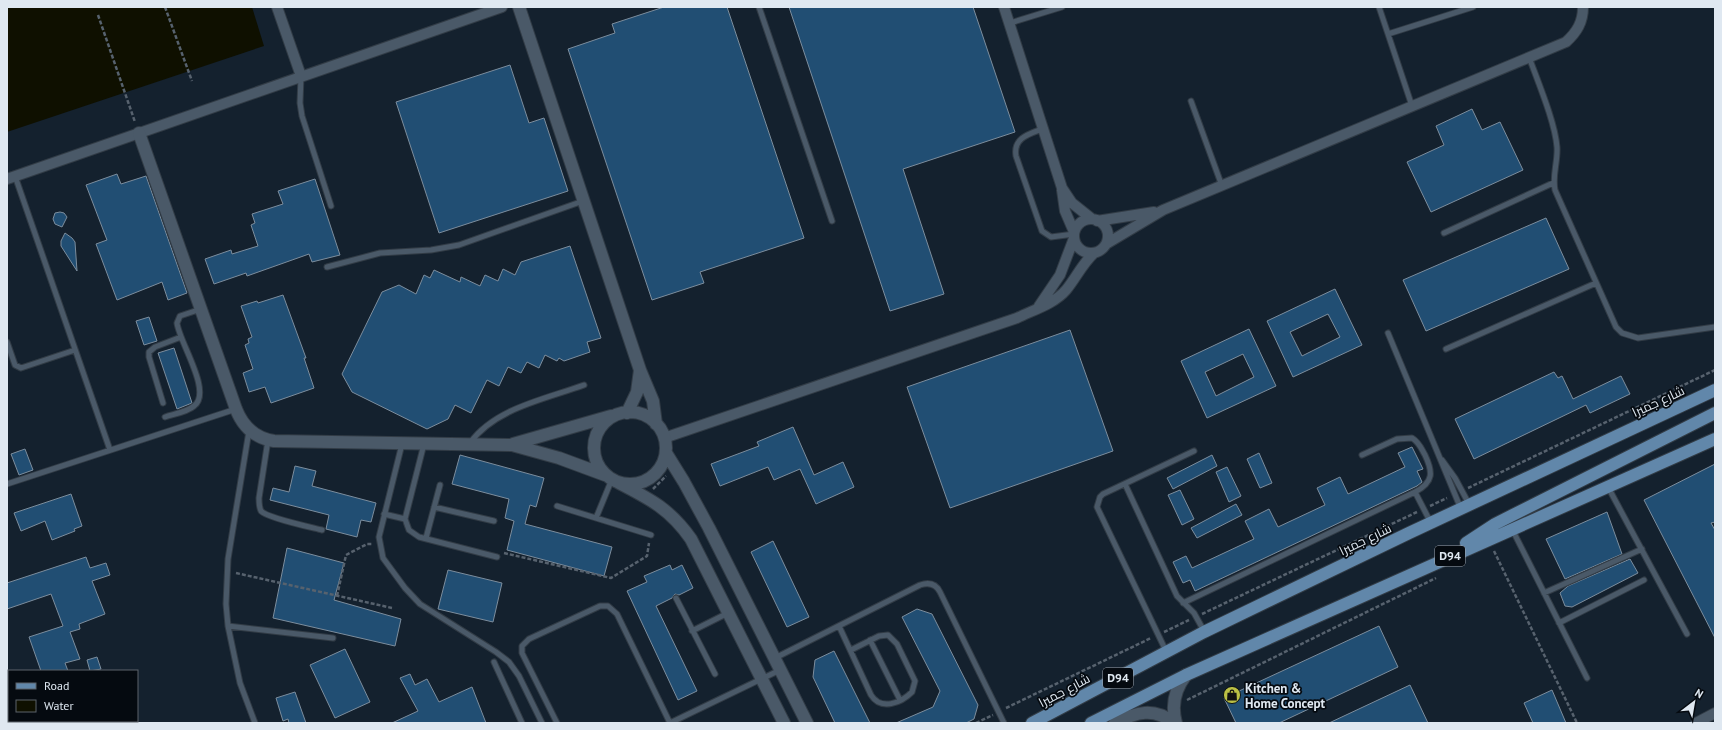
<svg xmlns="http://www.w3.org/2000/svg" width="1722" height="730" font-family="'PT Sans',Cairo,sans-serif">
	<rect width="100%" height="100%" fill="#14212e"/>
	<path fill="#0f1000" d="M7 7H252L264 46 7 132Z"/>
	<path fill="#214e73" stroke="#7c8d9d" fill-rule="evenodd" d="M664 7H727L804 238 700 272 704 283 652 300 568 49 615 33 612 24Z
		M789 7H973L1015 132 903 169 944 294 890 311Z
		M510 65 529 123 544 118 568 191 439 233 396 102Z
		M1472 109 1482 130 1500 122 1523 170 1431 212 1407 162 1444 145 1436 126Z
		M117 174 121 184 146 176 187 293 168 300 162 282 117 300 96 244 107 240 86 185Z
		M315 179 340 255 312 262 309 254 247 276 246 273 214 284 205 259 231 250 232 254 258 246 251 225 255 223 252 214 283 204 278 191Z
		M60 212 64 213 67 217 62 227 55 224 53 219 55 213Z
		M1546 218 1569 269 1426 331 1403 280Z
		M65 233 72 238 75 242 77 271 61 246V241Z
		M570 246 601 338 587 342 590 352 564 361 559 358 557 361 545 355 539 368 527 362 521 373 508 367 499 386 487 380 471 413 455 405 448 419 427 429 352 392 342 374 382 292 399 285 416 294 424 275 430 278 434 270 460 282 461 277 480 286 485 275 498 281 503 269 515 275 521 262Z
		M1335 289 1362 345 1293 377 1267 321ZM1328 314 1340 337 1302 356 1290 332Z
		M283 295 306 358H304L314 388 271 403 265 387 249 392 243 373 253 369 245 345 249 343 248 339 252 337 241 306 257 301 258 303Z
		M149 317 157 341 144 345 136 321Z
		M1249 329 1276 386 1207 418 1181 361ZM1243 354 1254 377 1216 396 1205 372Z
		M1070 330 1113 451 950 508 907 387Z
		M174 348 192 403 177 409 158 353Z
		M1554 372 1558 378 1562 376 1573 399 1621 376 1630 394 1590 413 1586 405 1474 459 1455 419Z
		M793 427 814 475 843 462 854 487 816 504 800 469 774 480 768 467 720 486 711 464 759 446 757 442Z
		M1412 447 1423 469 1417 471 1422 482 1417 486 1195 591 1190 580 1183 583 1173 562 1186 556 1192 568 1254 539 1245 521 1269 509 1278 527 1325 505 1317 488 1340 477 1348 494 1405 467 1398 453Z
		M25 449 33 470 19 475 11 454Z
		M1259 453 1272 483 1260 488 1247 459Z
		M460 455 544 478 536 507 530 505 525 524 612 547 604 576 507 550 514 521 505 518 509 499 452 484Z
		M1212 455 1217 466 1173 489 1167 478Z
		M1715 464V522L1711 523 1715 530V638L1644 500Z
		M295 466 316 471 312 486 376 503 371 522 361 520 357 537 326 529 329 515 270 500 273 488 289 492Z
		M1227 467 1241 496 1229 502 1216 472Z
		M1180 490 1194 519 1182 525 1168 495Z
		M71 494 82 526 74 529 75 531 52 540 45 521 21 531 14 513Z
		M1236 504 1242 515 1197 538 1191 528Z
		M1607 512 1622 554 1565 579 1546 539Z
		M773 541 809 617 787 627 751 552Z
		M287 548 344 563 334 600 401 619 395 646 273 618Z
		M86 557 90 568 106 563 110 575 92 581 105 614 79 624 80 629 70 632 80 659 65 663 68 671H41L29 637 63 626 51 594 7 609V583Z
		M1630 559 1638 573 1572 607 1565 606 1560 593 1568 586Z
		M670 565 672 570 682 565 693 588 679 595 675 594 672 598 656 606 697 691 678 700 627 591 647 582 644 576Z
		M448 570 502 583 493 622 438 609Z
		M917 609 932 614 978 705 974 719 966 723H896L933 707 940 691 902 617Z
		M1379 626 1398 667 1279 723H1236L1224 698Z
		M345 649 370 702 335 718 310 665Z
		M834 651 870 723H835L813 677 815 660Z
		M97 657 101 669 90 671 87 660Z
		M410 674 415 685 427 679 439 702 472 687 486 723H392L418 711 400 678Z
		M1410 685 1428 723H1329Z
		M1552 690 1566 723H1533L1524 703Z
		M295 692 306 723H289L288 719 283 721 276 698Z"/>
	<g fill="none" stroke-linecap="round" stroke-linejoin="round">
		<g stroke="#323c46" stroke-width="7">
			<path id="lane" d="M759 7 832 221
				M1379 7 1412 106
				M1010 23 1062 7
				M1388 34 1473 7
				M1529 57C1538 82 1555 122 1557 147 1558 162 1552 175 1555 190L1616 327 1622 333 1638 338 1715 327
				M301 76 300 103 302 116 331 206
				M1191 101 1222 186
				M1042 129C1029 134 1013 138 1016 156L1042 231 1051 237 1074 234
				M15 176 110 450
				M1444 233 1553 183
				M327 267 380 253 431 250 459 245 583 201
				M1388 333 1461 509
				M7 342 15 365 21 368 75 350
				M1446 349 1596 283
				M163 403 149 357V352L155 347 181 337
				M165 417C174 414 187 412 194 406 213 392 179 342 177 323L180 316 201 309
				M249 431 228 559 226 604 228 626 240 683 255 723
				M268 440 259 498C259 503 259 507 261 511 267 518 310 527 322 530
				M470 443C495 408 546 399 584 385
				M402 444 379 537 383 558 405 588 420 604 496 652 509 662 519 676 542 723
				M424 444 405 519 409 530 419 537 497 557
				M1442 460 1455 478 1469 504
				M7 484 236 409
				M1125 484 1177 596 1194 613 1204 631
				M1608 487 1687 634
				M1415 492 1431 523
				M557 506 651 535
				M434 507 494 521
				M384 514 405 519
				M596 518 612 479
				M1512 529 1587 678
				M426 538 440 485
				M1544 593 1642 549
				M676 598 715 674
				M1183 603 1415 492C1434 482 1433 472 1425 455 1421 448 1419 442 1412 438L1397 439 1362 455
				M1559 623 1644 580
				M228 626 333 638
				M839 626 871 695C881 711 901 703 912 692L915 681 897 644 888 635 879 636 851 650
				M692 631 728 613
				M870 640 900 700
				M1166 651 1097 507 1100 497 1103 494 1194 451
				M775 658 920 585C929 582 936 584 940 592L1004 723
				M494 662 522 723
				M557 723 522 653V646L529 639 600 606H608L617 614 670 723 780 670"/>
		</g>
		<g stroke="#323c46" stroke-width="12">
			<path id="street" d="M277 7 301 76
				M1004 7 1062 188 1072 203 1092 219
				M7 179 502 7
				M1062 190 1065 211 1074 232
				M1074 236a17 17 0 1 1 34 0a17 17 0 1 1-34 0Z
				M1097 221 1154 212
				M1106 244 1163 210 1566 42C1577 32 1583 22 1583 7
				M1039 306 1060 275 1074 238
				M664 438 1017 318C1033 310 1054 304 1066 290 1076 278 1082 264 1094 253
				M1696 723 1715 713"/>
		</g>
		<g stroke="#323c46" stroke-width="14">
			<path id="secondary" d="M519 7 640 370 653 401 656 424
				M139 133 236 409C243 427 255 438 274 441L512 445 559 458 605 475
				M594 448a36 36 0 1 1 72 0a36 36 0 1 1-72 0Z
				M627 413 637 392 640 370
				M513 444 611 416
				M666 453 684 482 709 528 807 723
				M619 483C650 499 670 509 691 539L784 723
				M1115 723C1136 712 1154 707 1174 723
				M1176 723C1171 705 1175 689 1186 675"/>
		</g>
		<g stroke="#323c46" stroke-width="14">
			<path id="primary" d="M1466 543 1495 524 1715 413
				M1032 723 1204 632 1409 533 1715 390
				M1091 723 1186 675 1715 439"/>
		</g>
		<path stroke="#57626e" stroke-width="2.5" stroke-dasharray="4 2" stroke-linecap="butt" d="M165 7 192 81
			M98 15 135 122
			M1468 488 1715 370
			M653 489 666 476
			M1430 506 1447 498
			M1494 551 1577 723
			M504 553 611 578 647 556 649 543
			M236 573 392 608
			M337 596 346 555 367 544H372
			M1202 614 1417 512
			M1164 632 1189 620
			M1187 700 1436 578
			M1006 708 1151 638
			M976 723 993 715"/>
		<use href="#lane" stroke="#4a5968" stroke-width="5"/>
		<use href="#street" stroke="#4a5968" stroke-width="10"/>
		<use href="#secondary" stroke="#4a5968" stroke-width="12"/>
		<use href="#primary" stroke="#6187aa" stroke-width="12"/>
	</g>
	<defs>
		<g id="shop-disc" transform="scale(0.9)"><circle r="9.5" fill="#bbc045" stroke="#050a10"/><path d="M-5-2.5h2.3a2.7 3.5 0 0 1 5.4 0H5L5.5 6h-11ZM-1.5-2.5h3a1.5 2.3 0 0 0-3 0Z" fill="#111"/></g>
	</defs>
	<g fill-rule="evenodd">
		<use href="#shop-disc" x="1232" y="695"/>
	</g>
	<g text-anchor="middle" stroke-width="3.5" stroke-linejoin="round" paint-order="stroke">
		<g fill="#050a10" stroke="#9ea5ae" stroke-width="1">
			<rect x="1435" y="546" width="30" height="20" rx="3"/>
			<rect x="1103" y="668" width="30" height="20" rx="3"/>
		</g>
		<g font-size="12" font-weight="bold" fill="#dfe8f1">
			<text x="1450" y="560">D94</text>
			<text x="1118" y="682">D94</text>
		</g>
		<g font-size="13" fill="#dfe8f1" stroke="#050a10">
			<text transform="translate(1658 401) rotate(-25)" y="5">شارع جميرا</text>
			<text transform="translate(1365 539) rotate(-26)" y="5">شارع جميرا</text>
			<text transform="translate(1064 690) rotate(-28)" y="5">شارع جميرا</text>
		</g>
		<g font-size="13" font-weight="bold" fill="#dfe8f1" stroke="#050a10" text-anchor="start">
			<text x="1245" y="693">Kitchen &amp;<tspan x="1245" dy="15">Home Concept</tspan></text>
		</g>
	</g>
	<rect width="1722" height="730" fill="none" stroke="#dfe8f1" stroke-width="16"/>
	<rect x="8" y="670" width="130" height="52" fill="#050a10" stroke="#5c636a"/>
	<rect x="16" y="683" width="20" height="6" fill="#6187aa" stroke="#5c636a"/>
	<text x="44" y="690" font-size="12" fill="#dfe8f1">Road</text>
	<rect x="16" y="700" width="20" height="12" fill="#0f1000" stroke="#5c636a"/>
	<text x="44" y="710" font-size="12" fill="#dfe8f1">Water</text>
	<g transform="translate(1694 702) rotate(31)" stroke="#050a10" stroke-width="3" paint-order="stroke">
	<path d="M0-3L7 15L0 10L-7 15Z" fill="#dfe8f1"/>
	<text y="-6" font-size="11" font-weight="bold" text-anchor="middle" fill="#dfe8f1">N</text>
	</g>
</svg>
